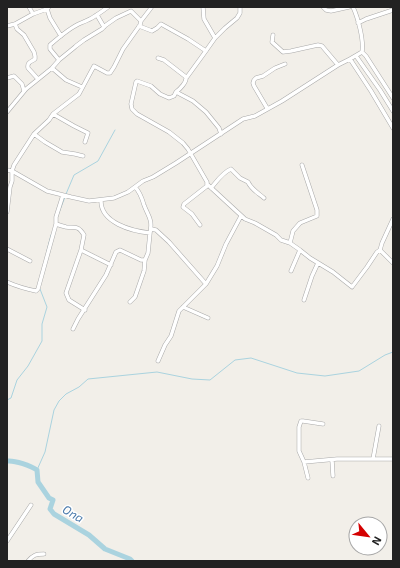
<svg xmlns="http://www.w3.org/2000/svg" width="400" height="568" font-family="'Exo 2',sans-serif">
	<rect width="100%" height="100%" fill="#f2efe9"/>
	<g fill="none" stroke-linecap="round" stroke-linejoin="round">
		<path stroke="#aad3df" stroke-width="1" d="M66 194 74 175 98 161 115 130
			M58 215 65 197
			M47 251 51 235
			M7 400 11 398 17 380 28 366 42 341V324L47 307 40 289
			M37 470 45 452 54 410 59 401 66 394 79 387 88 379 157 372 192 379 210 380 235 360 251 358 297 373 325 376 359 371 385 355 393 352"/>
		<path stroke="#aad3df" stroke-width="5" d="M7 461C15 460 31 466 37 470L38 482 49 498 53 500 50 509 54 514 89 535 105 549 130 559 132 561"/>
		<g stroke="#a9a9a9" stroke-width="4.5">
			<path id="street" d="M29 7 33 14
				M203 7 204 19 215 38
				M323 7 326 10 331 11 349 7
				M47 9 50 18 61 36
				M97 15 104 27
				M358 23 366 19 393 10
				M15 24 17 29 24 35 34 52 35 56V59C31 62 27 62 28 68L38 79
				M7 26 15 24 33 14 47 9 49 7
				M139 26 152 31 157 28 161 24 188 39 206 51
				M273 35 272 42 283 52 291 51 318 45 322 46 338 65
				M362 52 366 56 393 98
				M356 56 380 90 393 111
				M158 58 164 60 186 77C187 82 180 89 176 92
				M350 59 371 91 393 128
				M59 60 50 49V45C58 38 71 27 81 23 86 21 91 19 95 16 100 13 104 10 108 7
				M52 68 66 80 82 87
				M187 77 203 55 215 38 225 28 237 18 240 13V7
				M7 78 14 76 22 84 24 91
				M267 108 254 86 253 83 254 80 256 78 263 76 275 68 285 64
				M7 112 26 89 52 68 59 60 75 47 76 46 84 40 102 29 106 25 116 18 131 11 141 21
				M53 114 74 126 88 133 85 142
				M34 134 45 142 62 152 75 154 83 156
				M7 170 12 171 47 191 71 197 89 201 114 198 128 192 143 181 153 177 176 163 243 119 255 116 282 101 338 65 350 59 362 52C364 40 358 18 353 7
				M207 184 245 219 255 223 276 235 281 240 290 243 300 250 310 258 333 272 352 287 367 267 377 252 380 250
				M211 188C217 181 223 172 231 169L240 178 248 182C251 189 258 193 264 198
				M63 195 56 217V224C59 225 62 226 66 227 75 228 78 225 84 235L81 250 111 265
				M101 200C100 223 132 231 150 233 153 219 148 216 144 205 142 198 140 192 135 187
				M7 212 10 187 12 181V171L14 165 34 134 49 120 53 114 79 94 94 66 107 73H110L114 67 123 49 140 25 141 21 151 8
				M393 219 382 243 380 250 393 263
				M200 225 192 214 183 207 184 204 207 186V182L188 149 183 143 169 132 137 114 132 109 131 104 136 82 137 81 151 86 160 94 169 98 174 96 176 92 193 101 206 112 219 128 221 134
				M151 229 156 230 169 242 206 284
				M290 243 293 231 300 223 317 216V210L302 165
				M7 249 30 261
				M81 250 66 293 69 300 85 310
				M291 271 300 250
				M7 282C16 286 26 289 36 291L38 289 56 224
				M304 300 312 276 318 263
				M130 302 135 297 144 271 145 260 148 253 150 233
				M183 307 208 318
				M73 329 78 319 106 275 116 252 120 250 141 260H145
				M158 361 165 345 171 336 179 311 206 284 217 266 226 244 241 216
				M373 459 379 426
				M332 460 333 476
				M304 462 337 459H393
				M308 478 304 462 299 451V427L301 421H303L323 424
				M7 541 31 505
				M28 561C33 555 36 554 44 554"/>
		</g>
		<use href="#street" stroke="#fff" stroke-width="3.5"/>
	</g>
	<g text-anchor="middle" stroke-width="3" stroke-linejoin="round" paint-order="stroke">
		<g font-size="12" font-style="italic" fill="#4a7aab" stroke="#fff">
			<text transform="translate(73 514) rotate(31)" y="4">Ona</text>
		</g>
	</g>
	<rect width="400" height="568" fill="none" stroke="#222222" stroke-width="16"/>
	<g transform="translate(368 536) rotate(119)"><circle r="19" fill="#ffffff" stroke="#a7a7a7"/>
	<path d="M0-3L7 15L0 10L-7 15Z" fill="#d40000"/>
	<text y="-6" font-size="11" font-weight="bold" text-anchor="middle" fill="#222222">N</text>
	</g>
</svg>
